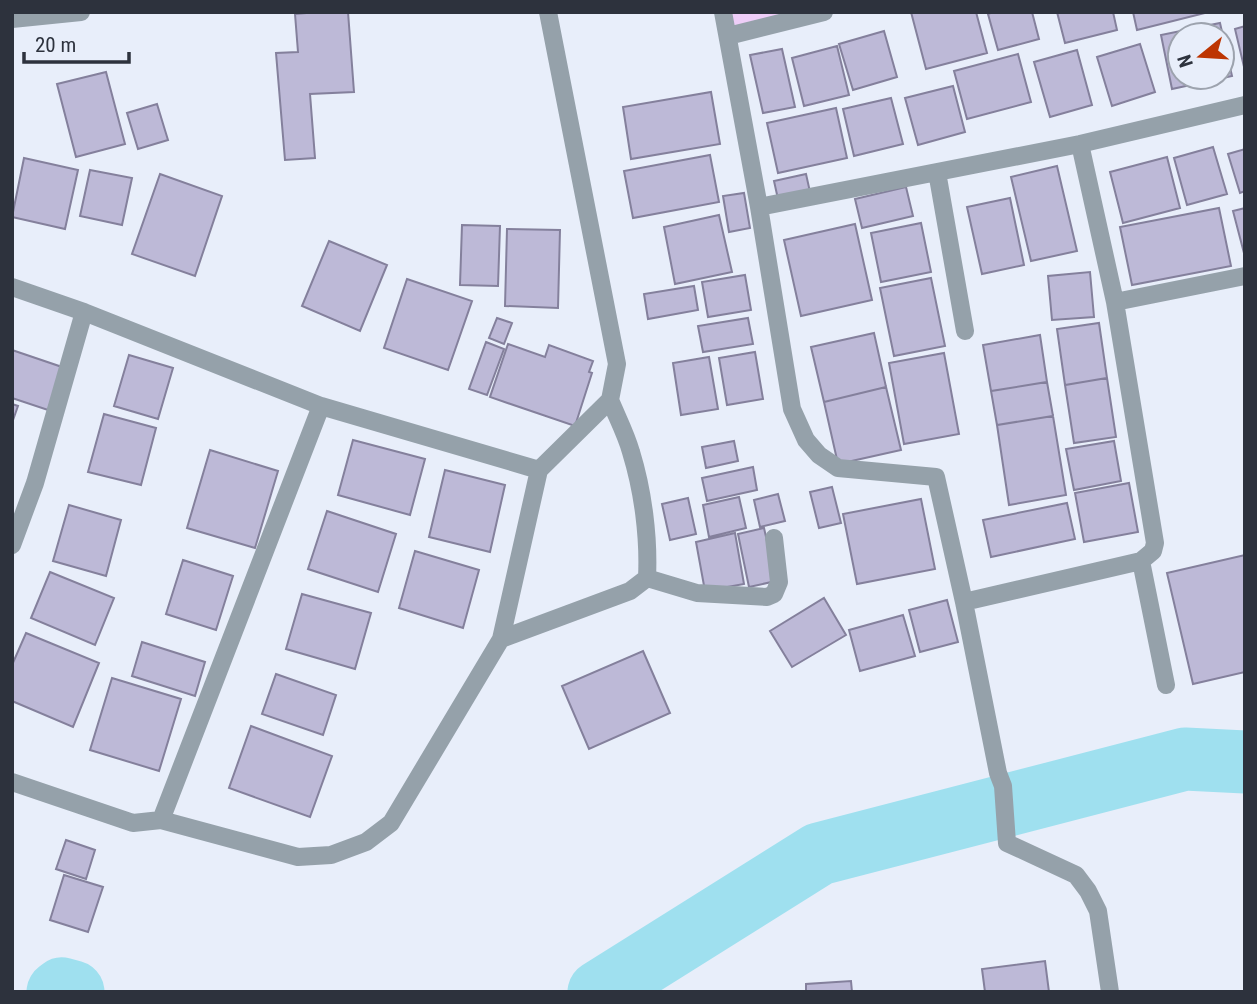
<svg xmlns="http://www.w3.org/2000/svg" width="1257" height="1004" font-family="'Roboto Condensed',sans-serif">
	<rect width="100%" height="100%" fill="#e8eefa"/>
	<path fill="#eecef8" d="M729 12H790L732 29Z"/>
	<g fill="none" stroke-linecap="round" stroke-linejoin="round">
		<path stroke="#9fe0ef" stroke-width="63" d="M58 992 62 989 73 992
			M599 992 819 854 1185 759 1245 762"/>
	</g>
	<path fill="#bdb9d7" stroke="#84809c" stroke-width="2" fill-rule="evenodd" d="M318 12H348L354 92 310 94 315 158 285 160 276 53 298 52 295 14Z
		M911 12H976L987 53 926 69Z
		M993 12H1032L1039 39 998 50 988 14Z
		M1057 12H1113L1117 30 1065 43Z
		M1133 12H1205V13L1137 30Z
		M1220 23 1232 76 1172 89 1161 35ZM1180 35H1222V77H1180Z
		M1245 26V71L1235 29Z
		M884 31 897 77 853 90 839 44Z
		M1140 44 1155 92 1112 106 1097 57Z
		M837 46 849 95 804 106 792 58Z
		M782 49 795 107 763 113 750 55Z
		M1077 50 1092 105 1050 117 1034 62Z
		M1018 54 1031 102 967 119 954 71Z
		M106 72 125 144 76 157 57 84Z
		M953 86 965 132 918 145 905 98Z
		M711 92 720 144 631 159 623 107Z
		M891 98 903 144 854 156 843 109Z
		M157 104 168 140 138 149 127 113Z
		M836 108 847 158 778 173 767 123Z
		M1213 147 1227 194 1187 205 1174 158Z
		M1245 149V191L1240 193 1228 154Z
		M710 155 719 202 633 218 624 171Z
		M1167 157 1180 208 1123 223 1110 172Z
		M24 158 78 170 65 229 12 217Z
		M1057 166 1077 251 1031 261 1011 177Z
		M90 170 132 178 122 225 80 216Z
		M160 174 222 196 195 276 132 254Z
		M806 174 810 192 778 199 774 181Z
		M906 187 913 216 862 228 855 199Z
		M744 193 750 228 729 232 723 196Z
		M1010 198 1024 265 982 274 967 207Z
		M1219 208 1231 266 1132 285 1120 227Z
		M1245 208V257L1233 211Z
		M719 215 732 272 675 284 664 227Z
		M921 223 931 272 881 282 871 233Z
		M855 224 872 300 801 316 784 240Z
		M462 225 500 226 498 286 460 285Z
		M507 229 560 230 558 308 505 306Z
		M329 241 387 265 360 331 302 306Z
		M1090 272 1094 317 1052 320 1048 276Z
		M745 275 751 310 708 317 702 282Z
		M931 278 945 346 894 356 880 288Z
		M407 279 472 301 448 370 384 348Z
		M694 286 698 310 648 319 644 294Z
		M497 318 512 323 504 344 489 338Z
		M748 318 753 344 703 352 698 326Z
		M1099 323 1107 378 1065 385 1057 329Z
		M874 333 886 387 824 402 811 347Z
		M1040 335 1047 382 991 391 983 345Z
		M486 342 504 349 487 395 469 389Z
		M508 344 545 357 549 345 593 361 589 372 592 373 575 426 490 397Z
		M12 350 62 367 48 410 12 398Z
		M755 352 763 399 727 405 719 358Z
		M944 353 959 434 904 444 889 363Z
		M129 355 173 368 158 419 114 406Z
		M709 357 718 409 681 415 673 363Z
		M1107 378 1116 437 1074 443 1065 385Z
		M1047 382 1053 416 997 425 991 391Z
		M886 387 901 450 838 464 824 402Z
		M12 404 18 406 12 423Z
		M104 414 156 428 141 485 88 472Z
		M1053 416 1066 495 1009 505 997 425Z
		M353 440 425 459 410 515 338 495Z
		M734 441 738 461 706 468 702 447Z
		M1114 441 1121 481 1074 490 1066 449Z
		M210 450 278 471 255 548 187 528Z
		M753 467 757 490 707 501 702 478Z
		M445 470 505 485 490 552 429 537Z
		M1129 483 1138 532 1084 542 1075 493Z
		M832 487 841 523 819 528 810 492Z
		M778 494 785 521 760 527 754 500Z
		M739 497 746 528 709 537 703 505Z
		M688 498 696 534 670 540 662 504Z
		M921 499 935 569 857 584 843 514Z
		M1067 503 1075 539 991 557 983 520Z
		M69 505 121 520 106 576 53 561Z
		M327 511 396 534 378 592 308 569Z
		M764 528 776 581 749 587 738 534Z
		M735 533 744 584 705 591 696 542Z
		M415 551 479 570 463 628 399 608Z
		M1245 555V672L1193 684 1167 573Z
		M183 560 233 576 216 630 166 614Z
		M50 572 114 598 95 645 31 618Z
		M302 594 371 613 355 669 286 649Z
		M824 598 846 635 792 667 770 631Z
		M947 600 958 642 920 652 909 610Z
		M903 615 915 656 860 671 849 630Z
		M26 633 99 663 73 727 12 701V665Z
		M142 642 205 662 195 696 132 676Z
		M643 651 670 713 589 749 562 686Z
		M276 674 336 695 323 735 262 714Z
		M112 678 181 699 159 771 90 750Z
		M251 726 332 756 310 817 229 788Z
		M66 840 95 850 86 879 56 869Z
		M64 875 103 887 88 932 50 920Z
		M1045 961 1049 992H985L982 969Z
		M851 981 852 992H806V984Z"/>
	<g fill="none" stroke-linecap="round" stroke-linejoin="round">
		<path stroke="#95a1aa" stroke-width="18" d="M723 12 759 207 792 409 806 440 819 455 838 468 936 477 964 602 998 773 1003 786 1007 843 1076 875 1088 891 1098 911 1110 992
			M12 19 81 12
			M728 36 824 12
			M937 172 965 331
			M759 207 1080 144 1245 105
			M12 287 84 312 321 406 539 470
			M1115 302 1245 276
			M12 545 35 483 84 312
			M1141 561 1166 685
			M647 578 697 593 767 597 774 594 779 582 774 538
			M964 602 1141 561 1153 551 1155 543 1115 302 1080 144
			M501 639 630 591 647 578C649 537 643 491 631 452 626 434 617 417 610 400
			M12 782 133 823 161 820 321 406
			M161 820 298 857 331 855 366 842 391 823 501 639 539 470 610 400 617 364 548 12"/>
	</g>
	<rect width="1257" height="1004" fill="none" stroke="#2d323d" stroke-width="28"/>
	<g transform="translate(1201 56) rotate(252)"><circle r="33" fill="#e8eefa" stroke="#9da3ae" stroke-width="2"/>
	<path d="M0-5L12 26L0 18L-12 26Z" fill="#bd3502"/>
	<text y="-10" font-size="19" font-weight="bold" text-anchor="middle" fill="#2d323d">N</text>
	</g>
	<path d="M24 52v10h105v-10" fill="none" stroke="#2d323d" stroke-width="3.5"/>
	<text x="35" y="52" font-size="21" fill="#2d323d" stroke="#e8eefa" stroke-width="5" paint-order="stroke">20 m</text>
</svg>
